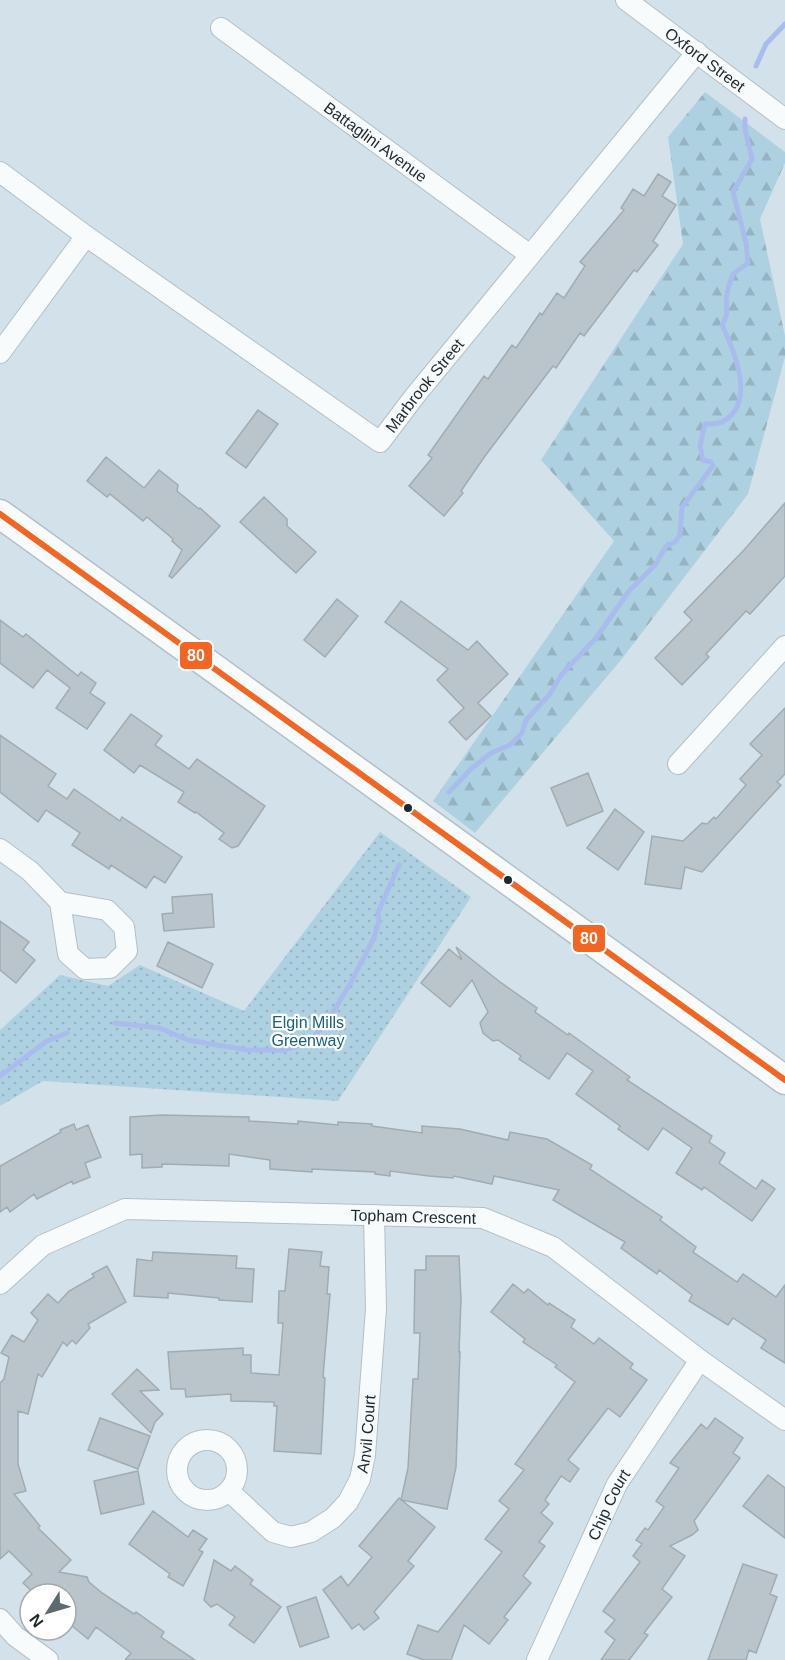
<svg xmlns="http://www.w3.org/2000/svg" width="785" height="1660" font-family="Helvetica,sans-serif">
	<defs>
		<pattern id="forest-firs" width="22" height="20" patternUnits="userSpaceOnUse" patternTransform="scale(1.5)"><rect width="22" height="20" fill="#aed1e1"/><path d="M5 1l3.5 6h-7zM16 11l3.5 6h-7z" fill="#95b3c1"/></pattern>
		<pattern id="park-dots" width="8" height="8" patternUnits="userSpaceOnUse" patternTransform="scale(1.5)"><rect width="8" height="8" fill="#aed1e1"/><path d="M2 2h.1M6 6h.1" fill="none" stroke="#95b3c1" stroke-width="1.8" stroke-linecap="round"/></pattern>
	</defs>
	<rect width="100%" height="100%" fill="#d3e2ea"/>
	<path fill="url(#forest-firs)" d="M705 92 785 152V163L760 219 785 336V357L748 494 621 660 475 833 433 801 614 541 541 460 683 244 668 137Z"/>
	<path fill="url(#park-dots)" d="M380 832 471 897 338 1101 43 1081 0 1106V1030L60 975 108 986 140 965 244 1011Z"/>
	<g fill="none" stroke-linecap="round" stroke-linejoin="round">
		<path stroke="#aabcee" stroke-width="5" d="M756 66 766 44 785 24
			M449 792 471 769 491 753 510 745 522 733 526 720 550 694 561 675 596 638 629 591 655 565 666 546 675 542 680 535 682 507 713 466 711 462 703 460 700 446 705 424C711 424 719 424 724 421 756 402 734 350 722 325 731 310 724 307 727 294 728 287 731 280 733 274L748 263 746 243 733 192 752 159 745 129V119
			M115 1023 159 1028 188 1040 247 1050H284L309 1042 327 1022 350 984 374 938 379 921 378 912 399 865
			M0 1076 47 1041 67 1033"/>
	</g>
	<path fill="#bac4cb" stroke="#a0abb2" stroke-width="1.5" d="M658 174 671 182 662 196 676 205 653 241 658 245 637 272 634 270 584 336 580 333 556 368 553 366 485 456 461 491 463 493 444 516 409 486 432 458 428 455 484 376 488 379 512 345 516 348 540 313 542 315 557 293 564 298 585 266 580 262 624 210 621 208 633 189 644 196Z
		M258 410 278 424 246 468 226 453Z
		M106 457 144 488 159 470 178 485 177 491 199 509 200 508 220 526 172 578 169 576 182 550 172 541 173 539 147 517 143 521 110 494 107 497 87 481Z
		M264 497 287 519V526L316 552 296 573 240 522Z
		M785 503V576L750 614 746 611 706 654 709 657 682 685 655 658 692 620 684 612 744 550Z
		M337 599 358 616 325 657 304 640Z
		M401 601 468 650 477 641 508 674 478 703 491 716 466 740 449 722 464 708 437 680 448 669 385 622Z
		M0 620 23 637 26 634 78 676 81 672 96 683 90 693 105 703 87 729 56 708 70 688 47 670 33 688 0 663Z
		M785 708V774L777 782 781 785 702 872 685 867 681 889 645 884 652 836 683 841 702 823 707 824 714 817 716 819 746 785 740 779 762 755 750 744Z
		M131 714 162 736 155 745 189 769 197 759 265 806 238 846 232 848 219 839 224 833 196 812 195 813 178 802 184 792 140 765 134 773 104 750Z
		M0 735 56 774 48 786 67 799 74 789 120 821 122 817 182 857 165 883 154 876 146 888 111 865 109 869 72 845 80 833 46 810 38 822 0 792Z
		M588 773 603 811 567 826 551 788Z
		M615 809 644 832 618 870 587 848Z
		M212 894 214 927 164 931 162 914 173 913 172 897Z
		M0 921 29 942 23 950 35 960 16 983 0 970Z
		M168 942 213 964 202 988 157 966Z
		M456 947 500 982 537 1008 535 1012 568 1035 569 1033 630 1077 627 1080 712 1136 709 1142 725 1153 719 1163 756 1189 762 1180 775 1189 752 1221 704 1187 702 1190 676 1173 692 1148 663 1128 648 1150 618 1129 620 1126 576 1094 593 1071 567 1053 549 1079 519 1059 521 1056 498 1040 493 1041 483 1033 480 1023 488 1012 472 980 450 1007 421 983 449 949 462 960Z
		M162 1115 249 1117V1121L298 1124V1121L338 1125V1122L372 1124V1126L422 1133V1126L460 1129 508 1140 510 1132 547 1139 592 1165 590 1169 662 1217 660 1220 696 1247 693 1252 737 1282 743 1274 776 1297 785 1285V1363L761 1348 766 1340 733 1318 728 1325 689 1301 692 1295 659 1270 657 1274 621 1248 625 1242 553 1200 559 1190 494 1176 492 1184 454 1176 453 1178 429 1176 390 1171V1176L375 1174V1172L312 1169V1172L270 1169V1160L229 1154V1166L162 1164V1167L142 1168V1154L130 1155V1117Z
		M74 1124 76 1130 88 1125 101 1157 85 1163 90 1177 73 1184 72 1181 37 1199 34 1194 10 1212 7 1207 0 1212V1166L61 1132 60 1130Z
		M289 1249 322 1252 320 1266 329 1267 327 1294H330L323 1377 325 1378 321 1454 274 1451 277 1406H274V1402L231 1401V1394L186 1397 185 1389H171L168 1352 243 1348V1355H251V1373L279 1375 283 1323H278L279 1291H285Z
		M153 1252 237 1256 236 1268 254 1269 252 1302 219 1300V1298L168 1293V1298L134 1296 137 1259 152 1261Z
		M426 1256H459L461 1299 459 1353 460 1351 456 1467 447 1509 401 1500 408 1468 413 1379H418L420 1333H414L415 1270H426Z
		M107 1266 126 1302 88 1324 90 1328 76 1344 72 1340 67 1346 63 1342 42 1377 38 1374 28 1414 18 1411V1464L26 1491 14 1494 40 1526 38 1528 71 1560 59 1572 87 1577 89 1582 102 1593 134 1614 136 1612 164 1632 161 1637 195 1660H125L131 1653 96 1627 88 1639 66 1621V1594H35L23 1583 32 1574 9 1551 0 1559V1383L4 1379 9 1357 1 1353 12 1335 24 1342 38 1320 31 1313 48 1294 58 1303 69 1291 94 1277 92 1274Z
		M513 1284 524 1293 528 1289 548 1305 549 1303 575 1320 571 1327 594 1344 599 1338 633 1364 630 1368 647 1380 620 1417 608 1408 568 1460 579 1469 570 1482 561 1476 545 1500 549 1504 541 1513 553 1523 539 1542 545 1546 523 1576 531 1583 504 1617 508 1620 489 1644 464 1625 451 1660H424L407 1654 418 1625 438 1632 502 1552 485 1539 509 1509 499 1501 524 1470 515 1464 575 1382 555 1367 557 1365 523 1342 525 1339 491 1312Z
		M137 1369 159 1390 140 1391 163 1414 155 1422 151 1433 112 1394Z
		M100 1418 150 1436 138 1469 88 1450Z
		M715 1418 743 1438 733 1453 740 1458 694 1521 698 1530 692 1535 670 1546 685 1556 662 1589 672 1597 644 1633 648 1635 629 1660H601L615 1640 605 1632 615 1620 603 1611 640 1562 633 1556 642 1544 636 1540 645 1528 648 1530 664 1507 656 1501 679 1468 670 1463 701 1424 707 1429Z
		M138 1471 144 1504 101 1514 94 1481Z
		M768 1475 785 1488V1538L743 1506Z
		M399 1498 435 1527 408 1561 414 1566 374 1612 379 1618 364 1630 359 1624 352 1629 323 1590 341 1576 348 1586 372 1557 359 1546Z
		M153 1511 188 1537 193 1530 207 1539 199 1550 203 1552 183 1586 168 1577 170 1574 129 1544Z
		M214 1560 231 1571 235 1566 253 1580 250 1584 281 1607 254 1643 229 1625 235 1617 217 1604 211 1607 204 1600Z
		M743 1564 777 1575 770 1594 777 1597 756 1653 749 1650 746 1660H708Z
		M316 1597 329 1637 300 1647 287 1607Z"/>
	<g fill="none" stroke-linecap="round" stroke-linejoin="round">
		<g stroke="#b3bfc5" stroke-width="22">
			<g id="street">
				<path id="s1" d="M626 0 785 119"/>
				<path id="s2" d="M221 28 530 255"/>
				<path id="s3" d="M0 172 86 236 380 442 414 397 697 52"/>
				<path d="M0 353 86 236"/>
				<path d="M678 764 785 646"/>
				<path d="M0 849 30 871 60 902 68 954 85 969 110 968 127 951 124 927 107 910 60 902"/>
				<path id="s4" d="M0 1284 43 1245 125 1209 483 1218 553 1247 700 1360 785 1420"/>
				<circle cx="207" cy="1470" r="30"/>
				<path id="s5" d="M229 1491 273 1532 291 1537 311 1532 333 1518 348 1502 360 1479 365 1455 376 1309 374 1215"/>
				<path d="M0 1619 15 1636 48 1660"/>
				<path id="s6" d="M537 1660 617 1484 700 1360"/>
			</g>
		</g>
		<g stroke="#b3bfc5" stroke-width="31">
			<path id="secondary" d="M0 514 785 1080"/>
		</g>
		<use href="#street" stroke="#f8fbfc" stroke-width="20"/>
		<use href="#secondary" stroke="#f8fbfc" stroke-width="28"/>
		<g stroke="#fff" stroke-width="10">
			<path id="bus-1" d="M0 514 785 1080"/>
		</g>
		<use href="#bus-1" stroke="#f26522" stroke-width="6"/>
	</g>
	<g fill="#1e292d" stroke="#fff" stroke-width="2">
		<circle cx="408" cy="808" r="5"/>
		<circle cx="508" cy="880" r="5"/>
	</g>
	<g text-anchor="middle" stroke-width="4.5" stroke-linejoin="round" paint-order="stroke">
		<g font-size="16" fill="#1e292d" stroke="#fff">
			<text dy="6" stroke="none"><textPath href="#s1" startOffset="99">Oxford Street</textPath></text>
			<text dy="6" stroke="none"><textPath href="#s2" startOffset="192">Battaglini Avenue</textPath></text>
			<text dy="6" stroke="none"><textPath href="#s3" startOffset="538">Marbrook Street</textPath></text>
			<text dy="6" stroke="none"><textPath href="#s4" startOffset="436">Topham Crescent</textPath></text>
			<text dy="6" stroke="none"><textPath href="#s5" startOffset="219">Anvil Court</textPath></text>
			<text dy="6" stroke="none"><textPath href="#s6" startOffset="171">Chip Court</textPath></text>
		</g>
		<g font-size="16" fill="#196079" stroke="#fff">
			<text x="308" y="1028">Elgin Mills<tspan x="308" dy="18">Greenway</tspan></text>
		</g>
	</g>
	<g stroke="#fff" stroke-width="2">
		<rect x="179" y="641" width="34" height="29" rx="6" fill="#f26522"/>
		<rect x="572" y="924" width="34" height="29" rx="6" fill="#f26522"/>
	</g>
	<g font-size="16" text-anchor="middle" font-weight="bold" fill="#fff">
		<text x="196" y="661">80</text>
		<text x="589" y="944">80</text>
	</g>
	<g transform="translate(48 1612) rotate(233)"><circle r="28" fill="#ffffff" stroke="#a5a9ab" stroke-width="1.5"/>
	<path d="M0-4.5L10 22L0 15L-10 22Z" fill="#5d6a6f"/>
	<text y="-9" font-size="16" font-weight="bold" text-anchor="middle" fill="#1e292d">N</text>
	</g>
</svg>
